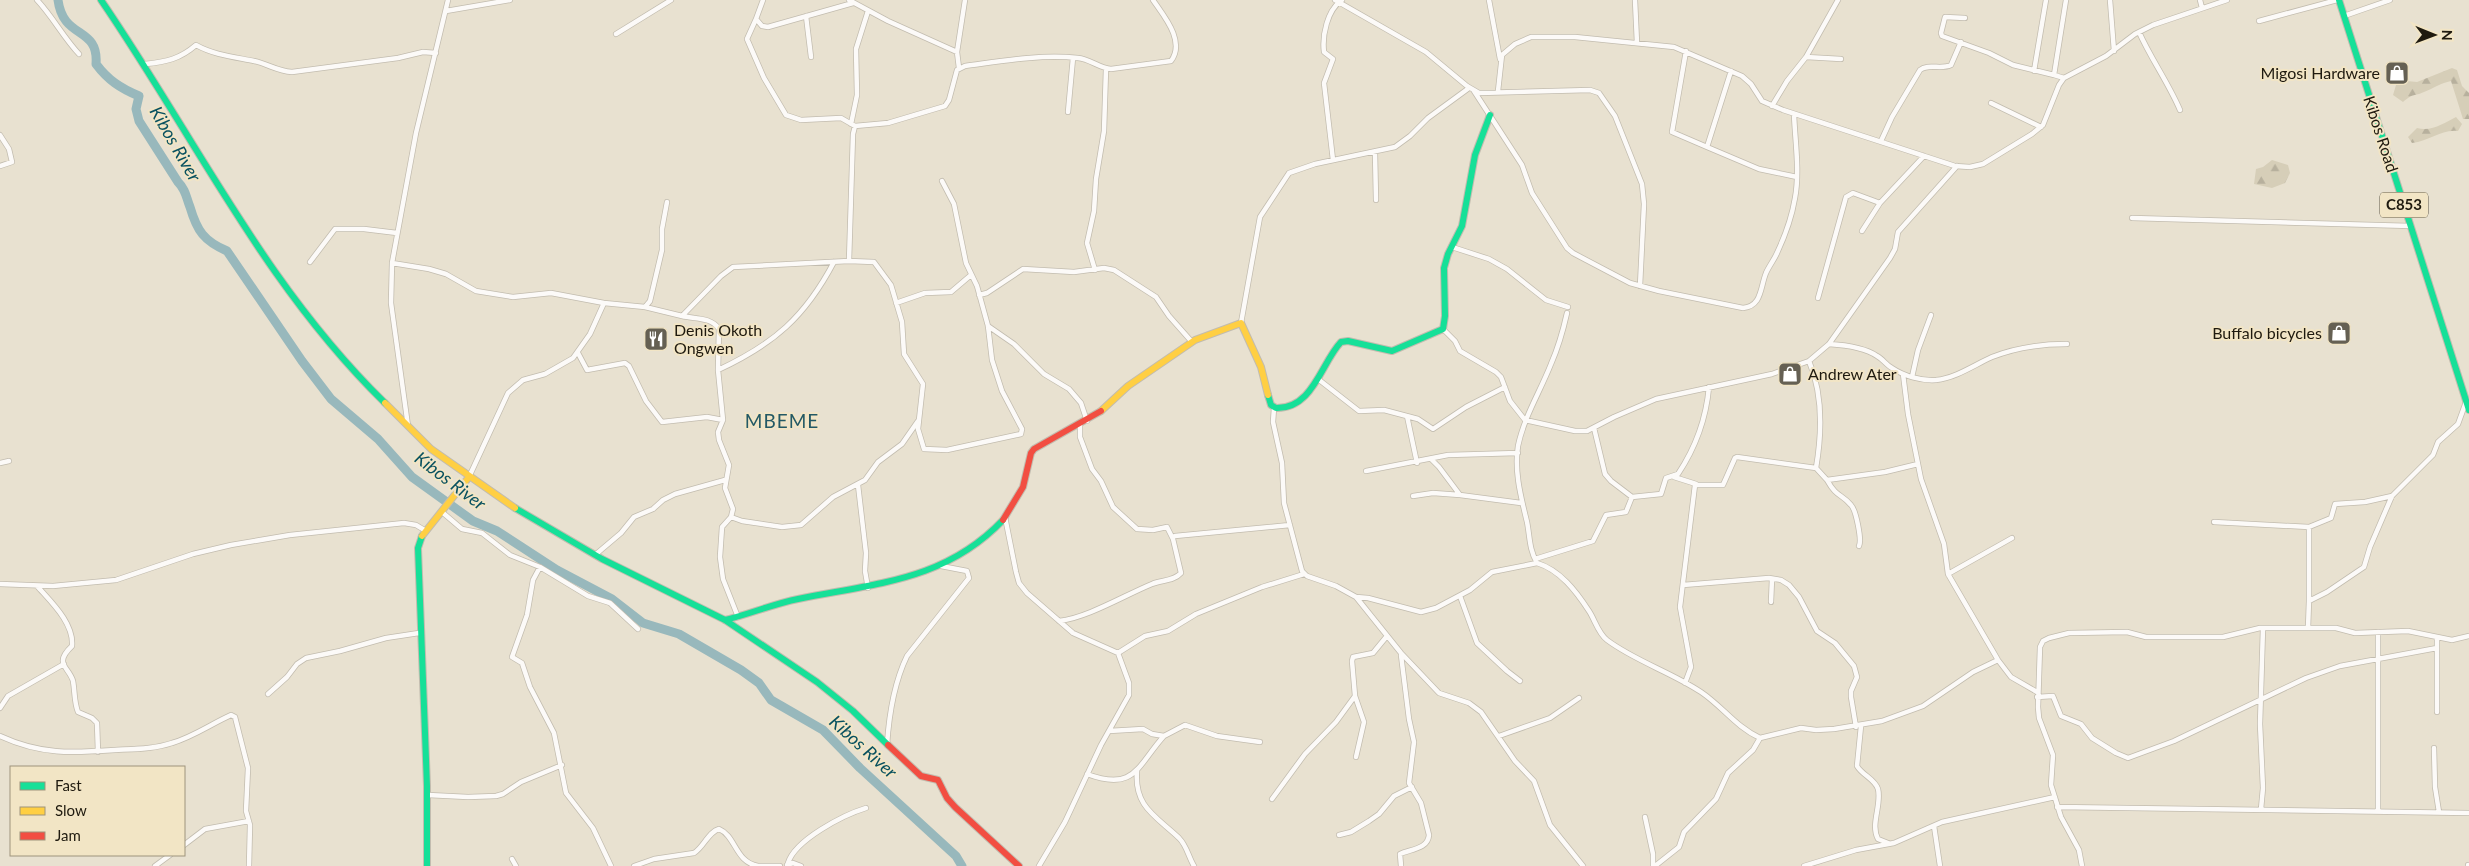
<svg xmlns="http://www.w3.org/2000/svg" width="2469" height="866" font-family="Lato,sans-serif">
	<defs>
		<pattern id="forest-firs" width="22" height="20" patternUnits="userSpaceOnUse" patternTransform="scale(1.25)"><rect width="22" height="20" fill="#d6ceb8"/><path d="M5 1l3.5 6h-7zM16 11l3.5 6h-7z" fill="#b7b09d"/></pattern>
	</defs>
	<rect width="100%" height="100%" fill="#e8e1d0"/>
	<path fill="url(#forest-firs)" d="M2452 68 2457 70 2462 86 2469 93V119H2463L2451 81C2441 83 2434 88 2424 92 2413 97 2415 92 2403 102L2393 95 2396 85 2407 81 2417 82Z
		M2456 117 2462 124 2458 131C2441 129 2430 141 2412 143L2408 137 2417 128C2432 132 2444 123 2456 117Z
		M2272 160 2288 165 2290 173 2285 183 2272 188 2254 184 2256 169 2263 167Z"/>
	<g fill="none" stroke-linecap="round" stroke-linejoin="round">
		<path stroke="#98b8bc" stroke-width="9" d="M58 0C63 40 99 26 96 64 108 80 120 88 139 96L136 109 139 121 178 182C186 190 186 197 190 207 197 231 204 241 227 251L302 361 331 399 378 439 412 477 473 521 497 531 557 570 612 599 643 623 679 634 741 670 759 683 771 700 823 730 860 768 956 856 962 866"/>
		<g stroke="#c2bcaf" stroke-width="6">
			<path id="street" d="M37 0C53 17 63 37 79 54
				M763 0 756 19 762 26 768 27 853 3
				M849 0 888 21 957 52
				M1335 0 1426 52 1467 86 1479 93 1590 90 1599 93 1615 116 1642 184 1644 204 1640 286
				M1489 0 1500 59
				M1635 0 1637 43
				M2110 0 2114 51
				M2200 0 2202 8
				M446 11 510 0
				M806 16 811 57
				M2344 16 2390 0
				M1965 18 1945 17 1941 33 1942 36 1989 53 2013 65 2054 75
				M756 19 747 39 764 78 786 115 801 120 841 118 855 126
				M2259 21 2337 0
				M2139 32C2151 59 2168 82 2180 110
				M616 34 671 0
				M1686 51 1672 132 1707 147
				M1806 57 1838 0
				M145 64C166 62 180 59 196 45 214 55 234 57 254 61 268 64 277 71 292 72L398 58 423 52 436 53
				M959 68 957 52 965 0
				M1731 71 1707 147 1759 169 1797 177
				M2034 71 2046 0
				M2064 78 2054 75 2066 0
				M1474 91 1522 165 1532 193 1567 248 1573 253 1630 283 1659 291 1743 308C1762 306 1760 288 1766 273 1769 266 1774 260 1777 253 1785 236 1792 216 1795 198 1800 171 1795 141 1794 114
				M1498 91 1502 55 1515 44 1531 37H1575L1674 47 1742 76 1751 84 1762 101 1783 110 1955 166 1970 167 1983 164 2032 134 2043 125 2059 85 2064 78 2106 56 2135 34 2153 25 2227 0
				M1991 103 2041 127
				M1772 106 1787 81 1806 57 1841 59
				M1068 112 1073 58
				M851 124 857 95 856 49 868 11
				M0 135 9 149 12 162 0 166
				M1881 141 1892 117 1920 70C1928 63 1941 70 1951 65L1961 42
				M1375 152 1376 200
				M1333 160 1324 83 1333 59 1324 52C1322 36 1327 10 1342 0
				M2132 218 2411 226
				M1862 231 1880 203 1924 156
				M1452 247 1489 259 1507 269 1546 300 1568 307
				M849 261 874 262 891 285 902 322 904 354 923 384 918 429 924 449 947 450 1021 434 1022 429 1002 391 992 360 988 326 977 286 966 263 954 204 942 181
				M310 262 335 229H364L397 233
				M392 263 429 269 446 274 476 291 513 297 551 293 604 303
				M1095 270 1087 243 1094 211 1096 179 1104 131 1106 69
				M979 295 987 293 1023 269 1074 272 1104 268 1114 270 1156 297 1169 316 1192 342
				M1818 298 1846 197 1853 193 1880 203
				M896 303 925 293 951 292 971 275
				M645 307 650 301 662 250V229L667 202
				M682 316C695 319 711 317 719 329L718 370 723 420 718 432 719 440 729 465 725 488 733 509 731 517 722 527 720 557 723 579 738 617
				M1241 323 1260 217 1289 173 1315 164 1395 147 1410 136 1428 118 1469 88
				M988 326 1014 344 1044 374 1069 389 1081 403 1087 421
				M1443 329 1455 341 1460 351 1496 372 1501 377 1510 401 1525 420 1575 431H1587L1614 417 1656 399 1772 374 1809 361 1829 344 1890 258 1895 249 1898 232 1957 166
				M1829 344C1845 345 1864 347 1877 356 1883 359 1886 365 1892 368 1904 376 1921 381 1936 380 1956 378 1974 365 1992 357 2017 347 2041 344 2067 344
				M578 353 587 370 625 363 629 366 646 401 662 422 707 417 723 420
				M1809 361C1823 394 1822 433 1816 468
				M718 370C774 344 805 317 834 262
				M1903 374 1908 414 1921 479 1944 544 1948 574
				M1912 377 1918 350 1931 315
				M1318 379 1359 411 1384 410 1418 419 1433 429 1466 407 1505 387
				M1274 408 1273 422 1282 463 1284 503 1302 571 1307 576 1336 586 1356 597 1368 598 1421 612 1436 608 1470 590 1492 572 1537 563C1560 570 1576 591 1589 611 1595 620 1598 633 1607 640 1635 661 1671 672 1701 692 1722 706 1736 727 1760 738L1801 728 1816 730 1834 729 1882 721 1923 706 1973 672 1998 660
				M1407 416 1417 463
				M408 426 391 303 392 263 416 133 448 0
				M1594 428 1605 474 1611 481 1632 497 1661 494 1666 478 1678 474C1696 447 1706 420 1709 387
				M1431 459 1439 467 1460 495 1521 503
				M0 463 9 461
				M1366 471 1448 455 1518 453
				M469 477 508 393 523 380 545 374 573 358 590 334 604 303 645 307 682 316 721 276 733 267 849 261 853 134 855 126 888 123 945 106 949 100 957 70 965 66C1002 61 1040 54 1078 58 1090 59 1099 68 1111 69L1171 61C1186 41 1163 15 1153 0
				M1674 477 1696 484
				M1827 480C1837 498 1841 493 1851 505 1856 510 1862 540 1859 546
				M858 485 866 553 865 571 868 588
				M1413 496 1433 493 1460 495
				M442 512 462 529 482 533 510 555 540 567 588 596 610 603 638 629
				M731 517 742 521 782 527 801 525 833 497 865 480 878 462 902 444 918 421
				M1005 517 1016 572 1019 583 1027 593 1073 633 1118 653 1129 683V695L1101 745 1065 822 1039 866
				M2214 522 2309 527 2331 518 2335 504 2365 502 2392 496
				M1175 536 1290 525
				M2012 538 1948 574 1998 660 2011 677 2037 692
				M595 555 621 533 634 517 653 509 663 500 675 494 725 480
				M1535 559 1593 541 1606 515 1626 512 1632 497
				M1537 563C1529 549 1530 537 1527 522 1521 497 1514 472 1518 446 1524 417 1540 392 1551 364 1558 348 1563 331 1567 313
				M540 567 533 580 527 615 512 657 522 663 530 687 554 733 566 793 593 828 611 866
				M0 584 53 586 116 580 193 554 231 545 290 535 404 523 416 525 426 531
				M1683 585 1769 578 1781 580 1789 585 1799 597 1817 631 1835 643 1854 666 1857 677 1851 691V697L1856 727
				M37 586C51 602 74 623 72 646 53 664 69 667 73 681 75 692 74 702 78 712L92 718 97 723 98 752
				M1460 596 1477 643 1507 671 1520 681
				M1356 597 1401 653 1439 693 1469 703 1481 712 1515 761 1534 781 1550 825 1583 866
				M2309 601V527
				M1771 602 1772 579
				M1059 621C1087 618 1125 595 1152 584 1162 580 1174 581 1181 573L1173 539 1167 527 1153 530 1137 529 1113 507 1101 481 1092 469 1080 437V425
				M2308 628 2309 601 2327 592 2364 567 2370 547 2392 496 2433 455 2438 442 2458 424 2466 402
				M2378 632V810
				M1118 653 1145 636 1168 631 1196 614 1262 587 1304 574
				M1685 683 1691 667 1680 607 1695 485H1723L1735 458 1737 457 1816 468 1827 480 1885 472 1918 464
				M268 694 287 677 297 664 306 658 340 651 386 638 419 633
				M2037 697 2053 696 2061 716 2081 724 2092 738 2116 753 2128 758 2174 741 2306 678 2340 666 2437 648
				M0 708 8 696 64 664
				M2437 712V638
				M1861 726 1857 766C1862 775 1875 779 1878 789 1882 805 1870 824 1878 839L1888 843
				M1109 731 1143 729 1152 734 1164 736 1185 725 1217 736 1260 742
				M0 736C41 755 72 753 115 750 134 749 154 749 172 743 193 737 211 724 231 715L235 717 248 768 246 811 250 825 249 866
				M1499 736 1550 718 1579 698
				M887 745C889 714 894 683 907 656L969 578 967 571 941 566
				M2434 748 2435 787 2439 812
				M1356 757 1364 722 1355 696 1352 661 1353 657 1373 653 1387 636
				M1137 771C1134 807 1156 816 1179 838 1187 846 1188 856 1194 866
				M1087 774C1135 792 1137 766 1164 736
				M428 795 468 797 496 796 503 794 521 782 562 765
				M1272 799 1305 754 1336 722 1355 696
				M2057 807 2469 813
				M2261 809 2263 788 2260 724 2263 628
				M1645 817 1653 854V866
				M1934 826 1940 866
				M1339 835 1351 832 1369 821 1379 814 1394 796 1412 787
				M184 845 205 829 249 821
				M512 859 516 866
				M788 863C795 840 843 815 866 808
				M787 865 793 863 801 866
				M2468 865H2469
				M155 866 170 855
				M634 866 654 859 694 853C704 847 708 832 719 829 736 836 735 862 758 866
				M759 866H780
				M1401 866 1400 854C1411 849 1428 849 1429 835L1421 803 1409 783 1414 742 1409 719 1401 655
				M1655 866 1679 847 1684 832 1716 799 1728 773 1753 750 1760 738
				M1804 866 1856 850 1894 843 1942 822 2055 797
				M2082 866 2079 850 2061 817 2051 785 2053 755 2039 718 2038 707 2040 647 2043 641 2049 638 2069 633 2127 632 2146 637H2223L2260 628H2336L2355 633 2408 631 2452 640 2469 636"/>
		</g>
		<g stroke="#c2bcaf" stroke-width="8">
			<path id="fast" d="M101 0C195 137 264 285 385 403
				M2339 0 2469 410
				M1268 395 1271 405 1276 408C1313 409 1321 363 1341 342L1348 341 1392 351 1443 329 1445 316 1444 268 1448 254 1462 226 1475 155 1490 115
				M515 508 602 559 725 620 817 682 853 711 888 745
				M422 536 418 548 427 786V866
				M725 620C750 614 773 604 798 599 876 583 945 581 1003 520"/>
		</g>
		<g stroke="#c2bcaf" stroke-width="8">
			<path id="slow" d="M385 403 431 449 515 508
				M1101 411 1128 386 1195 340 1241 323 1261 367 1268 395
				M422 536 469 477"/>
		</g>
		<g stroke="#c2bcaf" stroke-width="8">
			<path id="jam" d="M1003 520 1023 487 1031 453 1034 449 1101 411
				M888 745 921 776 938 780 947 798 955 807 1019 866"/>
		</g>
		<use href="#street" stroke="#fcfaf8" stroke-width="4.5"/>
		<use href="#fast" stroke="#16e098" stroke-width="6"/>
		<use href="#slow" stroke="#ffcf43" stroke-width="6"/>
		<use href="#jam" stroke="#f24e42" stroke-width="6"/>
	</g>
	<defs>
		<g id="shop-square" transform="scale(1.25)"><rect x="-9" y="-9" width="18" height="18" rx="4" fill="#656053" stroke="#f2e5c5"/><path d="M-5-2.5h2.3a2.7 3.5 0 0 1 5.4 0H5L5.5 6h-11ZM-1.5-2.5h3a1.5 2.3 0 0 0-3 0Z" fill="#fff"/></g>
		<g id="restaurant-square" transform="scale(1.25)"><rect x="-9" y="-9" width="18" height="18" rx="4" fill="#656053" stroke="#f2e5c5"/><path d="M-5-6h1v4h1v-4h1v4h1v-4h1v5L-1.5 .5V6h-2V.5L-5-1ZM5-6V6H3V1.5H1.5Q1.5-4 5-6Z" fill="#fff"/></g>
	</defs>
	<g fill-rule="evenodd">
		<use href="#shop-square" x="2397" y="73"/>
		<use href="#shop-square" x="2339" y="333"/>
		<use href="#restaurant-square" x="656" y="339"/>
		<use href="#shop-square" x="1790" y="374"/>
	</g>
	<g text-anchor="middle" stroke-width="4" stroke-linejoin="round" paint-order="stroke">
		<rect fill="#f2e5c5" stroke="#5e5746" stroke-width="1" x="2380" y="192.5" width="48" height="25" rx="4"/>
		<g font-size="15" font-weight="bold" fill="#1f1a0f">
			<text x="2404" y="210">C853</text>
		</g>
		<g font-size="16" fill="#1f1a0f" stroke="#f2e5c5" text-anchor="end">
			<text x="2380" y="79">Migosi Hardware</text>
			<text x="674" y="336" text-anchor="start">Denis Okoth<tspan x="674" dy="18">Ongwen</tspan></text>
			<text x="2322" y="339">Buffalo bicycles</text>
			<text x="1808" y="380" text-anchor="start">Andrew Ater</text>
		</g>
		<g font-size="16" fill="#1f1a0f" stroke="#f2e5c5">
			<text transform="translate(2381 134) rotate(72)" y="6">Kibos Road</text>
		</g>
		<g font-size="18" font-style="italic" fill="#09515f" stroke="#f2e5c5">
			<text transform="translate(175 144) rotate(60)" y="6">Kibos River</text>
			<text transform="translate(450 481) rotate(37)" y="6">Kibos River</text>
			<text transform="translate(863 747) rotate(42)" y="6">Kibos River</text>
		</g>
		<g font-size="19" letter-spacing="1" fill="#235965" stroke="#f2e5c5">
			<text x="782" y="428">MBEME</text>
		</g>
	</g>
	<rect x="10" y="766" width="175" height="90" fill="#f2e5c5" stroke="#9e947c"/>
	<rect x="20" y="782" width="25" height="8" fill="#16e098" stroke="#9e947c"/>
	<text x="55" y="791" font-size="15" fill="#1f1a0f">Fast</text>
	<rect x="20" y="807" width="25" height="8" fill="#ffcf43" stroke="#9e947c"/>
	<text x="55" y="816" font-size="15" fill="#1f1a0f">Slow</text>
	<rect x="20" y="832" width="25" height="8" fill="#f24e42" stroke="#9e947c"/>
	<text x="55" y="841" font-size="15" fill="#1f1a0f">Jam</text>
	<g transform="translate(2434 35) rotate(91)" stroke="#f2e5c5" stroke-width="4" paint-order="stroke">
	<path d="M0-4L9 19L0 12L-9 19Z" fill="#1f1a0f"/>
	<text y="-8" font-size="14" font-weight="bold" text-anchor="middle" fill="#1f1a0f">N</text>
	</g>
</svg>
